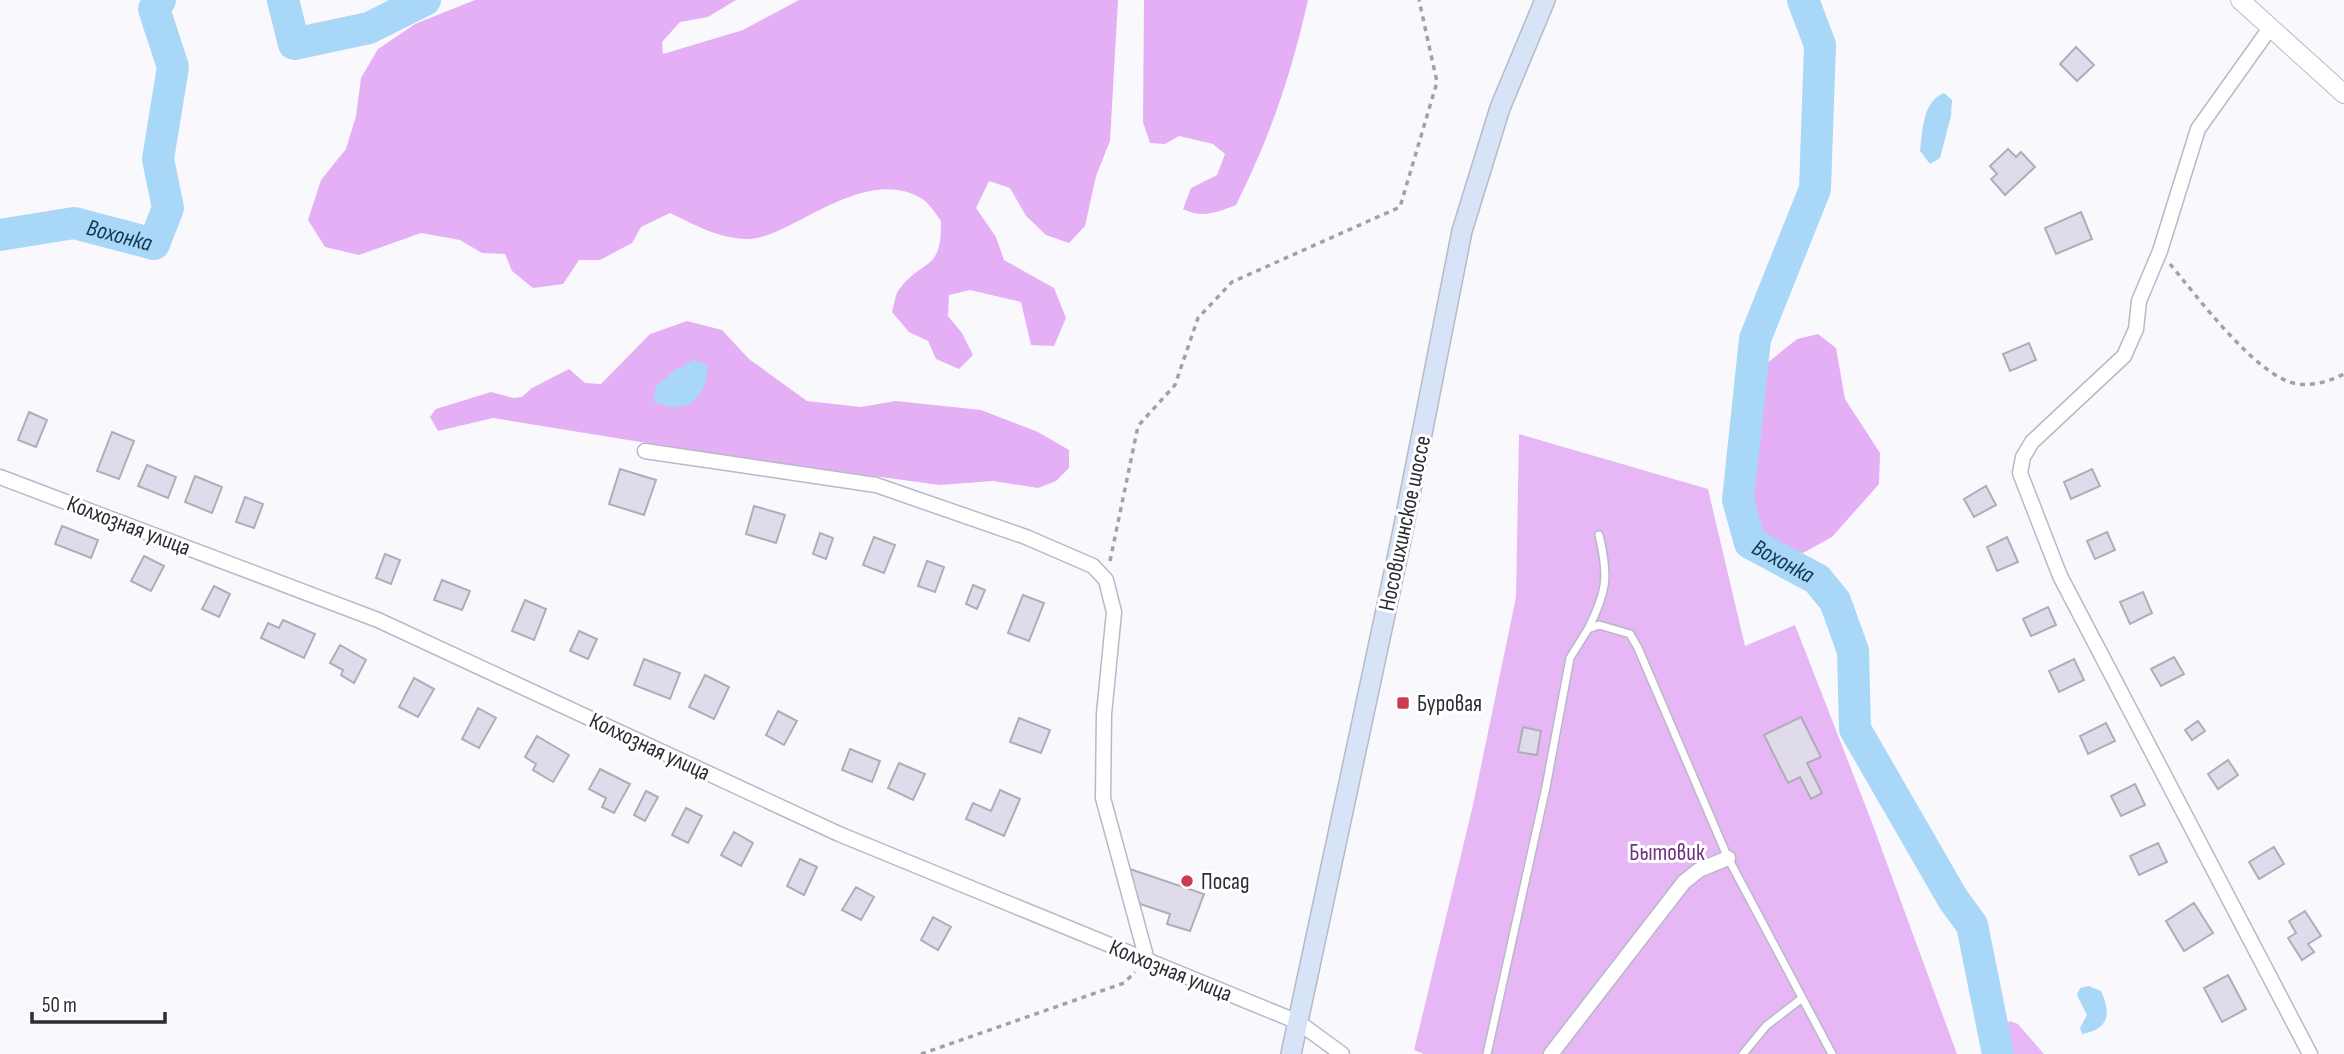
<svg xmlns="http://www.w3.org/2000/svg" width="2344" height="1054" font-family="'Sofia Sans Condensed',sans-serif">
	<rect width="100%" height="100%" fill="#f9f9fd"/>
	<path fill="#e6b7f4" d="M1519 434 1708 489 1745 646 1795 625 1871 820 1957 1054H1424L1414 1050 1473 805 1516 597Z
		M2010 1021 2018 1024 2044 1054H2004L2003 1028Z"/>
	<path fill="#e5aff5" d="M475 0H736L708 17 680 22 662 42 663 54 743 30 799 0H1118L1110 141 1096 176 1085 226 1069 243 1046 235 1026 216 1010 188 989 181 976 208 996 237 1004 260 1054 288 1066 318 1054 346 1031 345 1021 302 970 290 949 295 948 316 962 333 973 355 959 369 936 359 928 341 909 332 892 312C894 306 895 296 898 291 922 257 942 274 941 221 936 214 930 205 924 200 882 172 830 205 792 224 779 231 762 239 746 239 718 238 695 225 670 213L641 227 632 243 600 260H579L563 284 533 288 512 271 505 254 482 253 460 240 421 233 359 255 325 247 308 220 321 180 346 149 356 116 361 78 378 49 415 24Z
		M1144 0H1308C1291 75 1271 135 1236 205 1218 212 1202 219 1183 209L1191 188 1217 175 1225 154 1213 144 1179 136 1165 144 1150 143 1143 122Z
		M687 321 722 330 749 359 807 401 861 407 896 401 981 410 1038 432 1069 450V468L1056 481 1038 488 993 481 940 485 739 458 493 418 438 431 430 417 436 409 491 392 514 398 522 397 532 388 569 369 585 383 601 384 650 334Z
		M1818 334 1836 348 1845 399 1880 453 1879 484 1832 537 1803 553 1782 548 1758 532 1751 493 1766 364 1797 339Z"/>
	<path fill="#a9d7f8" d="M1944 93 1952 100 1951 116 1940 158 1930 164 1920 151C1923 130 1922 102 1944 93Z
		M694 360 707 365C709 397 685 418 653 401L656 386 675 370Z
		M2089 986 2101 991C2111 1013 2110 1029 2082 1034L2080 1028 2087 1015 2077 995 2080 988Z"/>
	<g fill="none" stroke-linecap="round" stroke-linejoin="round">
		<g stroke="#a9d7f8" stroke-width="32">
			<path d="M283 0 294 44 369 28 425 0"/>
			<path id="s1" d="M1803 0 1820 45 1815 189 1755 339 1738 500 1750 543 1817 579 1835 601 1853 651 1855 729 1953 899 1972 925 1998 1054"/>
			<path id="s2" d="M0 235 74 223 154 244 168 208 158 159 173 67 154 9 160 0"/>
		</g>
	</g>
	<path fill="#e0dbea" stroke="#b0acba" stroke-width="2" d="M2076 47 2094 65 2077 81 2060 64Z
		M2008 149 2016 157 2021 152 2035 167 2005 195 1991 179 1997 174 1990 166Z
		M2081 212 2092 239 2056 254 2045 228Z
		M2029 343 2036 360 2010 371 2003 354Z
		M29 412 47 420 36 447 18 440Z
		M112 432 134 441 119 479 97 471Z
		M147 465 176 477 168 498 138 486Z
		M620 469 656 480 644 515 609 504Z
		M2092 469 2100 486 2071 499 2064 482Z
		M195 476 222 487 212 513 185 502Z
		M1986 486 1996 505 1974 517 1964 499Z
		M245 497 263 504 254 528 236 522Z
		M754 506 785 515 776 543 746 534Z
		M62 526 98 540 91 558 55 544Z
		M2107 532 2115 550 2095 559 2087 541Z
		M820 533 833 538 826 559 813 554Z
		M874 537 895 545 884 573 863 565Z
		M2007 537 2018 562 1997 571 1987 547Z
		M385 554 400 560 391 584 376 578Z
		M144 556 164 566 151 591 131 581Z
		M927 561 944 567 935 592 918 586Z
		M442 580 470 591 462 610 434 600Z
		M973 585 985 590 977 609 966 604Z
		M214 586 230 594 219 617 202 609Z
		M2143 592 2152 613 2130 624 2120 602Z
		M1023 595 1044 603 1029 641 1008 633Z
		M525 600 546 609 534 640 512 631Z
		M2048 607 2056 625 2031 636 2023 619Z
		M283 620 315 634 304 658 261 638 268 623 279 628Z
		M579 631 597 639 588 659 570 651Z
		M340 645 366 660 354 683 341 675 343 670 330 663Z
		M2174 657 2184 674 2161 686 2151 669Z
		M644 659 680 673 670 699 634 685Z
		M2074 659 2084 680 2059 692 2049 671Z
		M705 675 729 687 714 719 689 707Z
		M414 678 434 689 418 717 399 707Z
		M478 708 496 718 479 748 462 739Z
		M778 711 797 721 784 745 766 735Z
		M1801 717 1821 757 1807 763 1822 793 1811 799 1800 777 1788 783 1764 735Z
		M1019 718 1050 730 1041 753 1010 742Z
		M2198 721 2205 731 2192 740 2185 730Z
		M2106 723 2115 741 2088 754 2080 736Z
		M1523 727 1541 731 1537 755 1518 752Z
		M537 736 569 755 553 782 533 770 536 764 525 757Z
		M850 749 880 761 872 782 842 770Z
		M2228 760 2238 775 2218 789 2208 774Z
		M899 763 925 774 913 800 888 788Z
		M600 769 630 784 614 813 602 807 606 798 589 789Z
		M2135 784 2145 805 2121 816 2111 796Z
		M1000 790 1020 799 1004 836 966 819 973 803 991 811Z
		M646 791 658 797 645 821 634 815Z
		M686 808 702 816 688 843 672 835Z
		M734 832 753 843 741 866 721 855Z
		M2158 843 2167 862 2139 875 2130 856Z
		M2274 847 2284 864 2259 879 2249 862Z
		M800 859 817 867 804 895 787 886Z
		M1127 868 1204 894 1190 931 1167 924 1170 914 1140 904Z
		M856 887 874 897 861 920 842 910Z
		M2194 903 2213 933 2184 951 2166 921Z
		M2305 911 2321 936 2308 944 2314 952 2302 960 2288 938 2296 933 2289 921Z
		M933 917 951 927 938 950 921 940Z
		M2228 975 2246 1009 2222 1022 2204 988Z"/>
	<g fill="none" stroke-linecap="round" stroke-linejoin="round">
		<g stroke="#b7b9c8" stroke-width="10">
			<path id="service" d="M1588 629C1607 591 1609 576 1599 535
				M1487 1054 1546 787 1570 658 1588 629 1599 625 1630 634 1638 648 1728 858 1832 1054
				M1743 1054 1766 1026 1801 999"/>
		</g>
		<g stroke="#b7b9c8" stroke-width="17">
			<path id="minor" d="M2270 28 2198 129 2160 251 2139 301 2136 329 2124 356 2032 442 2023 457 2020 473 2060 576 2310 1054
				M645 451 876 485 1026 537 1093 566 1106 580 1114 612 1104 714 1103 798 1147 960
				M0 477 378 620 839 834 1298 1022 1342 1054
				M1551 1054 1684 882 1699 870 1728 858"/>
		</g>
		<g stroke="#b7b9c8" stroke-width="20">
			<path id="tertiary" d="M2240 0 2344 94"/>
		</g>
		<g stroke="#b7b9c8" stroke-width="22">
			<path id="secondary" d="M1291 1054 1401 540 1462 231 1500 108 1545 0"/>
		</g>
		<path stroke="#a1a1a6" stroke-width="3.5" stroke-dasharray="5 5" stroke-linecap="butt" d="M2170 264C2196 295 2258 379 2298 384 2315 386 2329 381 2344 374
			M1110 561 1138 426 1175 385 1198 318 1232 282 1400 207 1437 82 1419 0
			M921 1054 1124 983 1135 972"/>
		<use href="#service" stroke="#fff" stroke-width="7"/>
		<use href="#minor" stroke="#fff" stroke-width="14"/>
		<use href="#tertiary" stroke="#fff" stroke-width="18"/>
		<use href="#secondary" stroke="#d7e3f6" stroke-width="19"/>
	</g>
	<g fill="#cc3c51" stroke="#fff" stroke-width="2.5">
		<rect x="1396" y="696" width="14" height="14" rx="3.5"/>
		<circle cx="1187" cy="881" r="7"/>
	</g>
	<g text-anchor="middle" stroke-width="6" stroke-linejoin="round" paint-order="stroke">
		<g font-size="23" fill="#2c2d33" stroke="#fff">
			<text transform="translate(1404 523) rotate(-78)" y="8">Носовихинское шоссе</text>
			<text transform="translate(129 525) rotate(21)" y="8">Колхозная улица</text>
			<text transform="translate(650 746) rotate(25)" y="8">Колхозная улица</text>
			<text transform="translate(1171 970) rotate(22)" y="8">Колхозная улица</text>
		</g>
		<g font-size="23" fill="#2c2d33" stroke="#fff" text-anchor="start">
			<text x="1417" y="711">Буровая</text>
			<text x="1201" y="889">Посад</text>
		</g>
		<g font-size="23" fill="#6e2f80" stroke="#fff">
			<text x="1667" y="860">Бытовик</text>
		</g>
		<g font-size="24" font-style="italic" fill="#14374d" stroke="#fff">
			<text dy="8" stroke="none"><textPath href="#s2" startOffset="122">Вохонка</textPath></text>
			<text dy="8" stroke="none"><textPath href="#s1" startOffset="598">Вохонка</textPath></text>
		</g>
	</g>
	<path d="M32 1012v10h133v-10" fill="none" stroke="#2c2d33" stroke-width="3.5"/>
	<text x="42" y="1012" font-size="21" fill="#2c2d33" stroke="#ffffff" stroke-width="5" paint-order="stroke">50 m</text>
</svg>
